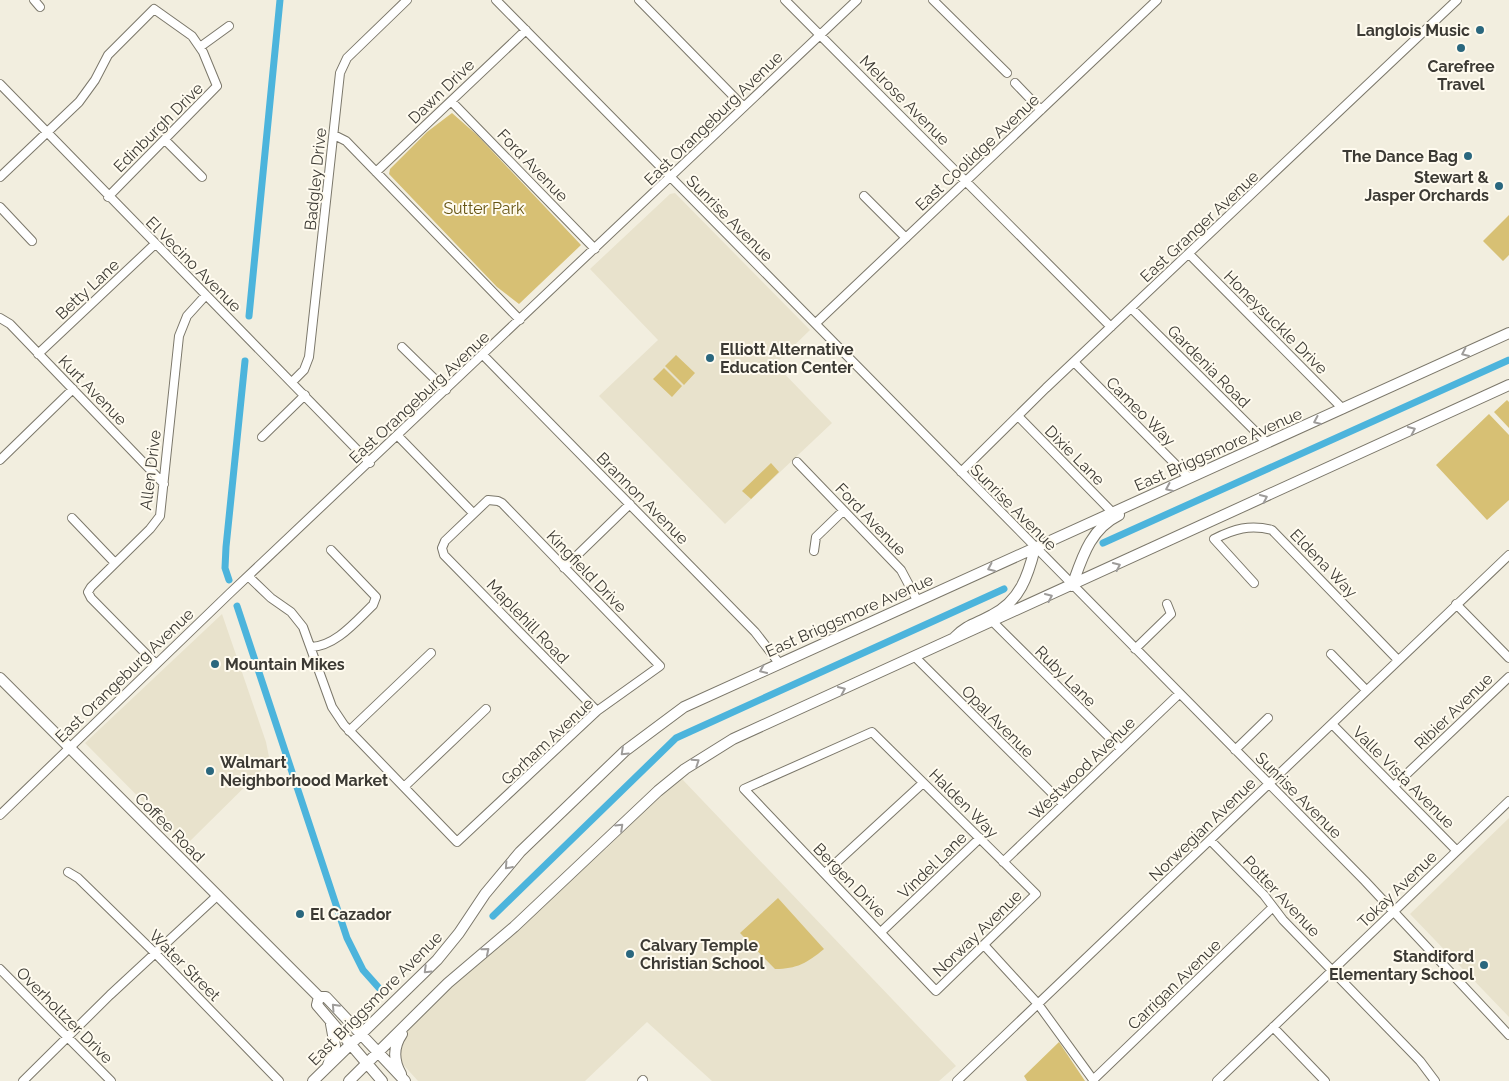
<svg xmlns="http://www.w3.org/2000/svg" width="1509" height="1081" font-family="Raleway,sans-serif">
	<rect width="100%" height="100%" fill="#f2eedf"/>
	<path fill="#e8e2cc" d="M675 193 810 330 775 364 832 423 725 524 599 396 658 340 590 269 670 194Z
		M222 614 266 742 270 762 186 845 85 743Z
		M682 779 956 1066 939 1081H712L647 1022 585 1081H418L399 1060 398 1040 483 955 607 848 654 801Z
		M1509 818V1017L1410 914Z"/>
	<path fill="#d7c074" d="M452 113 477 135 581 245 519 304 497 287 389 174 390 169 427 132Z
		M1509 215V255L1503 261 1483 241Z
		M676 355 695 373 684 385 665 366Z
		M664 368 682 386 672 397 653 379Z
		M1507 400 1509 402V428L1494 412Z
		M1489 414 1509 435V500L1487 520 1436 465Z
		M771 463 779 472 751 499 742 491Z
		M778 898 824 949C807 963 797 969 775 969L740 933Z
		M1059 1042 1085 1081H1027L1024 1076Z"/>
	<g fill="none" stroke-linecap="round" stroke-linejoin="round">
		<path stroke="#4cb4dc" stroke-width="7" d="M249 316 280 0
			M1103 543 1509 360
			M229 580 225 568 226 547 245 361
			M237 606 347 938 363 970 379 988
			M493 916 676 738 1004 589"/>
		<g stroke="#7b776a" stroke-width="10">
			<path id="minor" d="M34 0 40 7
				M496 0 1365 881 1509 1035
				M639 0 744 107
				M785 0 1111 327
				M933 0 1007 73
				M200 47 229 26
				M1015 83 1041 110
				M0 84 370 463
				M451 101 595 249
				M334 135 346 141 520 320
				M165 140 202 177
				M376 172 526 30
				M0 177 79 102 95 80 108 55 154 9 192 36 203 52 217 86 108 197
				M864 196 906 238
				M0 207 32 241
				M1189 254 1343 409
				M1131 308 1267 443
				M0 318 10 324 164 484
				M816 323 1157 0
				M402 347 446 390
				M38 354 155 244
				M483 355 755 632 779 663
				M1074 362 1189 478
				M292 382 304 370 309 357 340 73 347 58 407 0
				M1018 416 1113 513
				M398 436 473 513
				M262 437 305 395
				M0 460 73 389
				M797 462 901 570 917 600
				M961 472 1046 388 1457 0
				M72 518 115 563
				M814 551 816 537 843 511
				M564 568 630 504
				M248 576 271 598 291 612 303 627 332 707 344 725 457 842 597 711 660 666 502 503 498 501 488 500 445 541 442 548 444 555 597 711
				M1254 583 1214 539C1234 529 1250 524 1272 530L1398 660
				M1456 604 1509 658
				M993 622 1121 749
				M311 647C336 646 356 621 373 605L376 597 331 550
				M1135 649 1171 614 1167 604
				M1331 654 1366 690
				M915 657 1063 804
				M156 664 91 598 88 592 91 587 150 529 160 516 179 336 187 316 206 295
				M1332 724 1457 851
				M349 731 431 653
				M872 732 1036 894 936 991 744 789Z
				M1235 750 1268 718
				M1394 786 1509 677
				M404 787 486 709
				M0 815 230 593 857 0
				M1210 840 1264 895 1283 920 1420 1061 1435 1081
				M1003 862 1179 694
				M68 872 78 878 155 953 279 1081
				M825 873 923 783
				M881 932 980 838
				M984 945 1038 1004 1094 1081
				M0 969 111 1081
				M1273 1027 1325 1081
				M1093 1080 1273 907
				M23 1081 110 995 218 895
				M642 1081 643 1080
				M957 1081 1509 555
				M1217 1081 1509 801"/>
		</g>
		<g stroke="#7b776a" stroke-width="12">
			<path id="major" d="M1072 586C1082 558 1090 529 1119 515
				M955 637C966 625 978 623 992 615 1020 601 1028 576 1035 548
				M0 678 319 997H326L405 1081
				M319 997 317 1005 382 1081
				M328 1065 335 1046 331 1024
				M401 1074C393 1060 393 1047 402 1034
				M313 1081 437 960 459 933 485 894 520 852 625 751 684 707 1509 333
				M349 1081 448 983 514 927 658 791 685 769 733 739 1509 385"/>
		</g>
		<use href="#minor" stroke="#fff" stroke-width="8"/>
		<use href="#major" stroke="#fff" stroke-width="10"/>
	</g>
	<defs><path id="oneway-chevron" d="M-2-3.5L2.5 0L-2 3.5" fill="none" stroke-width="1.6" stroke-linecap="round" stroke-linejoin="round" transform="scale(1.25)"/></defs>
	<g stroke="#9e9c9a">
		<use href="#oneway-chevron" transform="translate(1465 353) rotate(155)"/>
		<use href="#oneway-chevron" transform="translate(1317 421) rotate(156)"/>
		<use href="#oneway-chevron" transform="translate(1412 430) rotate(-25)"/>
		<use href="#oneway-chevron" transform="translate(1169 488) rotate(156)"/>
		<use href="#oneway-chevron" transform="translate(1264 498) rotate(-25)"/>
		<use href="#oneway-chevron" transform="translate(1117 566) rotate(-25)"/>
		<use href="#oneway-chevron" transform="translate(991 568) rotate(156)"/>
		<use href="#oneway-chevron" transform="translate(1049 597) rotate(-24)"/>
		<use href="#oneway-chevron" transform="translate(763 670) rotate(156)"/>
		<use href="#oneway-chevron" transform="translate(842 690) rotate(-24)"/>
		<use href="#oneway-chevron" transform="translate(624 752) rotate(137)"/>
		<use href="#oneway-chevron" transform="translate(696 762) rotate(-34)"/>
		<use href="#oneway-chevron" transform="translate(620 827) rotate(-43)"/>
		<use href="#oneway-chevron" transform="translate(508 866) rotate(132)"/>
		<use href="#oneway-chevron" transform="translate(486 951) rotate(-40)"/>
		<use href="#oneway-chevron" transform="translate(427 970) rotate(136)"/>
		<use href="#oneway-chevron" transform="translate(335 1007) rotate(-133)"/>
	</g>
	<g fill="#2a677e" stroke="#fffbef" stroke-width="2">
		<circle cx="1480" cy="30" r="5"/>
		<circle cx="1461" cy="48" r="5"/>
		<circle cx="1468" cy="156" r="5"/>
		<circle cx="1499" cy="186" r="5"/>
		<circle cx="710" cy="358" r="5"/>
		<circle cx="215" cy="664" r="5"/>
		<circle cx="210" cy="771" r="5"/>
		<circle cx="300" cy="914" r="5"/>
		<circle cx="630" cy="954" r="5"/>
		<circle cx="1484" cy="965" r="5"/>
	</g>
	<g text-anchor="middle" stroke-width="4" stroke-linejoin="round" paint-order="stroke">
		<g font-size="16" font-weight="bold" fill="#3c3a34" stroke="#fffbef" text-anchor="start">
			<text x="1470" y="36" text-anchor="end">Langlois Music</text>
			<text x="1461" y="72" text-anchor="middle">Carefree<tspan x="1461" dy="18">Travel</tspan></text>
			<text x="1458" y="162" text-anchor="end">The Dance Bag</text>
			<text x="1489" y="183" text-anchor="end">Stewart &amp;<tspan x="1489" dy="18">Jasper Orchards</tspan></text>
			<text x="720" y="355">Elliott Alternative<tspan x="720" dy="18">Education Center</tspan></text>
			<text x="225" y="670">Mountain Mikes</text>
			<text x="220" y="768">Walmart<tspan x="220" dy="18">Neighborhood Market</tspan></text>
			<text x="310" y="920">El Cazador</text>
			<text x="640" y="951">Calvary Temple<tspan x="640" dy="18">Christian School</tspan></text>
			<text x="1474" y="962" text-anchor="end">Standiford<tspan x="1474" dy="18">Elementary School</tspan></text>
		</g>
		<g font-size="16" fill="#3c3a34" stroke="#fffbef">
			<text transform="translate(441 91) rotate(-44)" y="6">Dawn Drive</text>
			<text transform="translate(905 100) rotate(45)" y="6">Melrose Avenue</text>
			<text transform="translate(713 118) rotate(-44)" y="6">East Orangeburg Avenue</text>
			<text transform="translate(158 127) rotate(-45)" y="6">Edinburgh Drive</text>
			<text transform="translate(977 152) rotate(-43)" y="6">East Coolidge Avenue</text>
			<text transform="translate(533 165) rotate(46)" y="6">Ford Avenue</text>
			<text transform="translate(315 179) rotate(-84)" y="6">Badgley Drive</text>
			<text transform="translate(730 218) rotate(45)" y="6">Sunrise Avenue</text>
			<text transform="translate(1199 226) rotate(-43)" y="6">East Granger Avenue</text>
			<text transform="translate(194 264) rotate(45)" y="6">El Vecino Avenue</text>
			<text transform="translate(87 289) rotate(-43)" y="6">Betty Lane</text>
			<text transform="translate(1276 322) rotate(45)" y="6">Honeysuckle Drive</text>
			<text transform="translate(1209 366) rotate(45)" y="6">Gardenia Road</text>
			<text transform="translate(93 390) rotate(46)" y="6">Kurt Avenue</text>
			<text transform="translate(419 397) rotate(-43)" y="6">East Orangeburg Avenue</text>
			<text transform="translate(1141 411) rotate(45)" y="6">Cameo Way</text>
			<text transform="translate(1218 449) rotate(-24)" y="6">East Briggsmore Avenue</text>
			<text transform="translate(1075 455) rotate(45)" y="6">Dixie Lane</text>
			<text transform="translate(150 470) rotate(-83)" y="6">Allen Drive</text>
			<text transform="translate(643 498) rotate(45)" y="6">Brannon Avenue</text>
			<text transform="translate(1014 507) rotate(45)" y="6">Sunrise Avenue</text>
			<text transform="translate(871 519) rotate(46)" y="6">Ford Avenue</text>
			<text transform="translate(1324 563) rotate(46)" y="6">Eldena Way</text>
			<text transform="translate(587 571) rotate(46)" y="6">Kingfield Drive</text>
			<text transform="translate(849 615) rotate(-24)" y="6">East Briggsmore Avenue</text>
			<text transform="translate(528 621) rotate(46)" y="6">Maplehill Road</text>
			<text transform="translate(124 675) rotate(-44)" y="6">East Orangeburg Avenue</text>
			<text transform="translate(1066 676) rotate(45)" y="6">Ruby Lane</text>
			<text transform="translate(1453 711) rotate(-44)" y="6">Ribier Avenue</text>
			<text transform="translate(998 721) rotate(45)" y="6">Opal Avenue</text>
			<text transform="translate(547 741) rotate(-43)" y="6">Gorham Avenue</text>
			<text transform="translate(1082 768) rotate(-44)" y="6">Westwood Avenue</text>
			<text transform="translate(1404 777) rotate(45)" y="6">Valle Vista Avenue</text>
			<text transform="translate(1299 795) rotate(45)" y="6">Sunrise Avenue</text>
			<text transform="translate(964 803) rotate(45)" y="6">Halden Way</text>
			<text transform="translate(170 827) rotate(45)" y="6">Coffee Road</text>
			<text transform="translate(1202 829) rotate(-44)" y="6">Norwegian Avenue</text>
			<text transform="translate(932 865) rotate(-44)" y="6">Vindel Lane</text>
			<text transform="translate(850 880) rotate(46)" y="6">Bergen Drive</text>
			<text transform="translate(1397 889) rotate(-44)" y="6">Tokay Avenue</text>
			<text transform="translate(1282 896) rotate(47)" y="6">Potter Avenue</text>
			<text transform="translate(977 933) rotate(-44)" y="6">Norway Avenue</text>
			<text transform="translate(185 965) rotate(45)" y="6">Water Street</text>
			<text transform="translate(1174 984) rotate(-44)" y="6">Carrigan Avenue</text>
			<text transform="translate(375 998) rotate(-45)" y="6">East Briggsmore Avenue</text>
			<text transform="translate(65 1015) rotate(45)" y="6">Overholtzer Drive</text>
		</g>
		<g font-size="16" fill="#665412" stroke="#fffbef">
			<text x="484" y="214">Sutter Park</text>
		</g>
	</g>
</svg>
